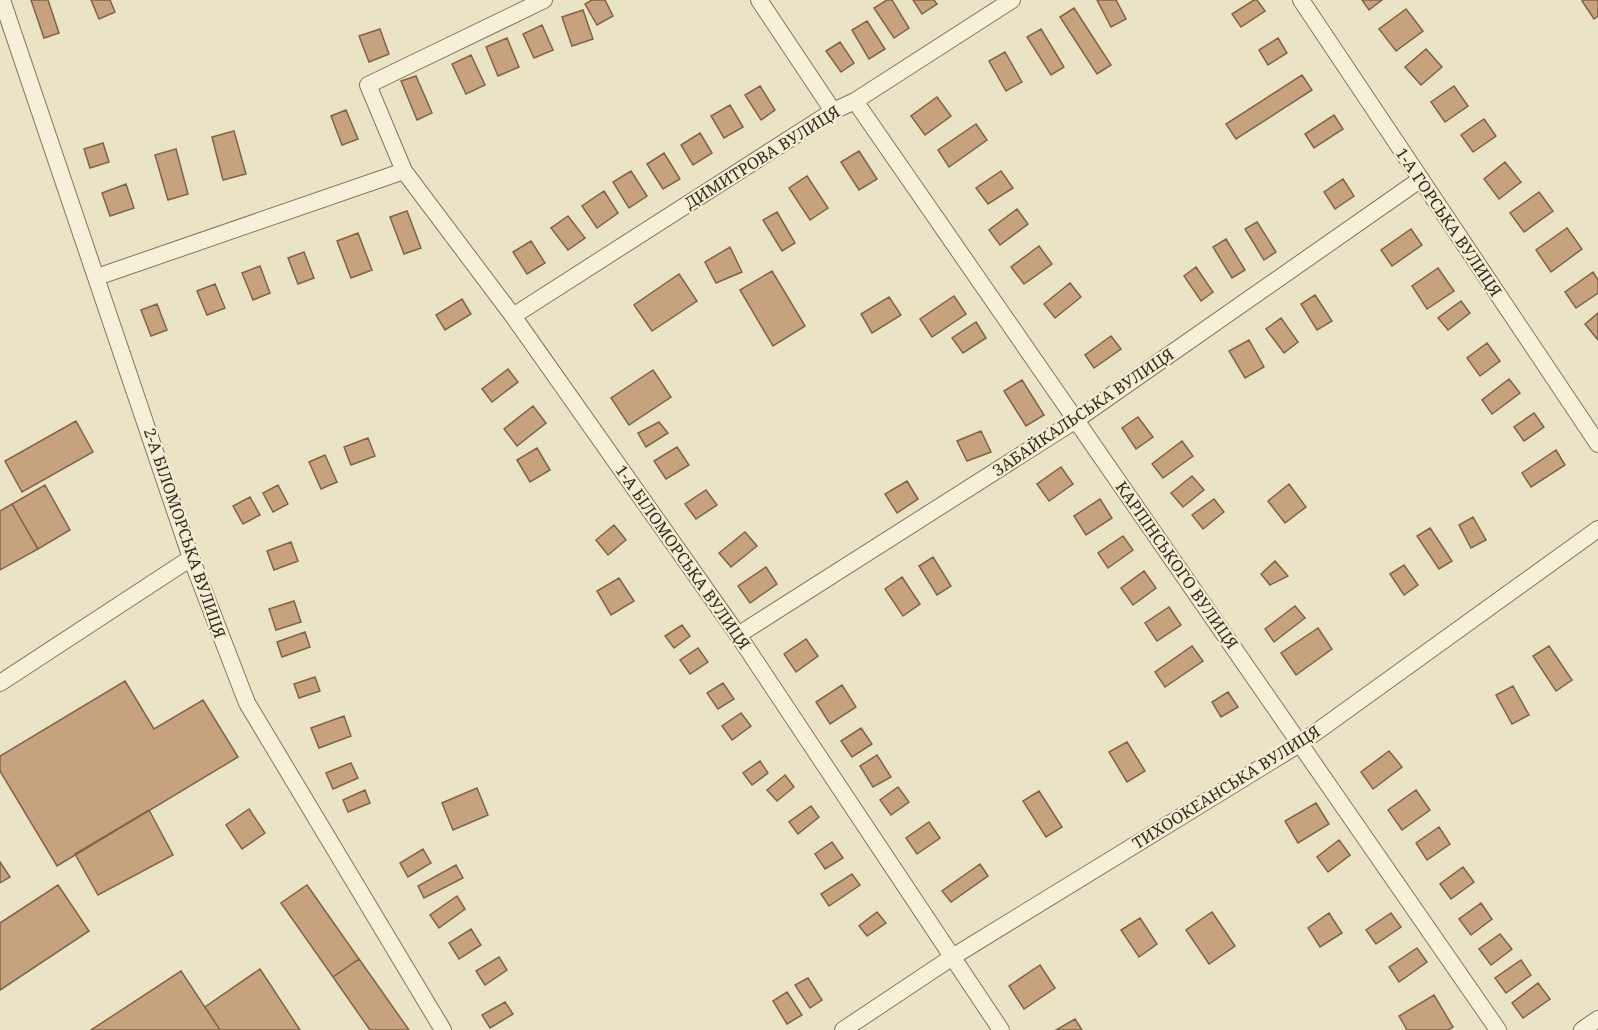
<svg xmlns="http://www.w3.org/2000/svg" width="1598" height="1030" font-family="'Noto Serif',serif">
	<rect width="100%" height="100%" fill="#eae3c5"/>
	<path fill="#c6a37e" stroke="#816345" stroke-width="1.5" d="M31 0H48L59 33 44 38Z
		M91 0H110L115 12 99 19Z
		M592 0H605L613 16 597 25 585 4Z
		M887 0H892L909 28 894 38 874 8Z
		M913 0H934L937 4 922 14Z
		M1097 0H1116L1126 19 1111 27Z
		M1254 0H1257L1265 11 1241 27 1232 14Z
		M1362 0H1382L1369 10Z
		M1584 0H1598V16L1594 19 1582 1Z
		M1074 8 1111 65 1097 74 1060 17Z
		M1406 9 1423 31 1396 51 1379 29Z
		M583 10 593 39 572 46 562 17Z
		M867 21 885 49 869 59 852 30Z
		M542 25 553 50 534 58 523 34Z
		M380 29 389 54 369 62 359 36Z
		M1041 29 1064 67 1051 75 1027 37Z
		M507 38 519 67 498 76 486 47Z
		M1278 38 1287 53 1268 65 1259 50Z
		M840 42 854 63 841 72 826 51Z
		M1426 49 1442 67 1421 85 1405 67Z
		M1005 52 1022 82 1006 91 989 61Z
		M471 55 485 85 466 94 452 64Z
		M1302 75 1312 90 1236 139 1226 124Z
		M416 76 432 113 417 120 401 81Z
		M760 86 775 110 761 120 745 95Z
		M1454 86 1468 106 1445 122 1431 102Z
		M937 97 951 116 925 135 911 116Z
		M730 105 743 127 724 138 711 116Z
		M346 110 358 139 342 145 331 116Z
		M1334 115 1343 129 1314 148 1305 134Z
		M1484 119 1496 136 1473 152 1461 135Z
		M976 124 987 140 949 167 938 150Z
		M234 131 246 174 223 180 212 137Z
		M700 133 712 153 693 165 681 145Z
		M103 143 109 162 90 168 84 149Z
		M176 149 188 194 168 200 155 155Z
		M859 151 877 179 859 190 841 162Z
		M664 153 680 179 663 189 647 164Z
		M1505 162 1521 182 1499 199 1484 179Z
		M631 171 647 196 629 208 613 182Z
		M1001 171 1013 188 988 204 976 188Z
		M807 176 828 208 810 220 789 188Z
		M1343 179 1354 196 1335 209 1324 192Z
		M126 184 134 208 110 216 102 193Z
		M604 191 618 213 597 228 582 206Z
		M1539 192 1553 211 1524 232 1510 213Z
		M1017 209 1028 224 1000 245 989 230Z
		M407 211 421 248 404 254 390 217Z
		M777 212 795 243 782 251 763 220Z
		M568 216 585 238 568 250 551 228Z
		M1257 222 1276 252 1264 260 1245 229Z
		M1567 228 1582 249 1551 272 1536 250Z
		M1411 229 1422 245 1392 266 1381 250Z
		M358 233 372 270 351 278 337 241Z
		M1226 239 1245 270 1232 278 1213 247Z
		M531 241 545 263 527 274 513 252Z
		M1039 246 1052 264 1024 284 1011 267Z
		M730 247 742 272 716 283 705 262Z
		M304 252 314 278 298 284 288 258Z
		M260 266 270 293 253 300 242 273Z
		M1196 267 1213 292 1201 301 1184 276Z
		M1438 268 1454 291 1427 309 1412 286Z
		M772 271 805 326 773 346 740 290Z
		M1593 272 1598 280V293L1576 308 1565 292Z
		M679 274 697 301 652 331 634 305Z
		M1070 283 1081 297 1055 318 1044 304Z
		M215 284 225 308 207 315 197 291Z
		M1315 295 1332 321 1317 330 1301 304Z
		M954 296 966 314 932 337 920 319Z
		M889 297 901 315 872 333 861 314Z
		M462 299 471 314 445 330 436 315Z
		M1461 301 1470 313 1448 330 1438 318Z
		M157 304 167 330 151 336 141 310Z
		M1598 313V340L1585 324Z
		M1281 318 1298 342 1284 353 1266 329Z
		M976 322 986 338 963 353 952 338Z
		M1111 336 1121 349 1094 368 1085 355Z
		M1249 340 1264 367 1245 378 1229 351Z
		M1487 343 1500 361 1480 376 1467 358Z
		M508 369 518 382 492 402 482 389Z
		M653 370 671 397 629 425 611 398Z
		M1509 379 1520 393 1492 414 1482 400Z
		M1022 380 1044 415 1026 426 1004 391Z
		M533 406 546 423 517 446 504 429Z
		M1534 413 1544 427 1524 441 1514 427Z
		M1138 417 1153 437 1136 449 1122 428Z
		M76 421 93 452 22 492 5 461Z
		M659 422 668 433 646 447 638 433Z
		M981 431 991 452 967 461 957 441Z
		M368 438 375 456 351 465 344 447Z
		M1182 441 1193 456 1163 478 1152 464Z
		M677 447 689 465 666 479 654 461Z
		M537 448 550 470 530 482 517 460Z
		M1556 450 1565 465 1531 487 1522 473Z
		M325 455 337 482 321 489 309 462Z
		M1061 467 1073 484 1049 501 1037 484Z
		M1192 476 1204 490 1183 507 1171 493Z
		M907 481 918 499 897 513 885 494Z
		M1289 484 1306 507 1285 523 1268 501Z
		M45 485 70 530 38 549 12 504Z
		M278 485 288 504 273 512 263 493Z
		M706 490 717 505 696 519 685 504Z
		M250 497 260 515 243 524 233 506Z
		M1100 499 1112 518 1086 535 1074 516Z
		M1214 499 1224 512 1203 529 1192 515Z
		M12 504 38 549 0 570V511Z
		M1473 517 1486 540 1471 548 1459 525Z
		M614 525 626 540 608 555 596 540Z
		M1430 528 1452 561 1439 569 1417 536Z
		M745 532 757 546 731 567 719 553Z
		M1123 536 1133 550 1108 568 1098 553Z
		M291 542 298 561 274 570 267 551Z
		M933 557 951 586 937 595 919 566Z
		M1275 561 1288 576 1270 585 1261 574Z
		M1404 565 1418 585 1404 595 1390 574Z
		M766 567 777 584 750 603 738 586Z
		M1144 571 1156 588 1133 605 1121 588Z
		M902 577 920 604 903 616 885 589Z
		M619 578 634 601 611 615 597 591Z
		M294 601 301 622 276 630 269 609Z
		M1295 606 1305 618 1274 642 1265 629Z
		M1169 607 1181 625 1157 641 1145 623Z
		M682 625 690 636 674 648 665 636Z
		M1318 628 1332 649 1296 675 1281 653Z
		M305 632 310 647 282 657 277 642Z
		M806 639 818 656 796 672 784 654Z
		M1192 646 1203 661 1165 687 1155 672Z
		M1549 646 1572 680 1556 691 1533 656Z
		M698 648 708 662 690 674 680 660Z
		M315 677 320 691 299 698 294 684Z
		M125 681 154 729 203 700 238 757 57 866 0 771V756Z
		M723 683 734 699 718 709 707 693Z
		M842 685 856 707 830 724 816 702Z
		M1513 686 1529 715 1512 724 1496 695Z
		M1228 692 1238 707 1221 717 1212 702Z
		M741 713 751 726 732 740 722 726Z
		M344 716 351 736 319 748 311 728Z
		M861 728 872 744 852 757 841 741Z
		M1127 742 1145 771 1127 782 1109 752Z
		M1389 751 1402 767 1373 789 1361 772Z
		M877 755 891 777 873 787 860 766Z
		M760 761 768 773 752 785 743 773Z
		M351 763 358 778 333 789 326 773Z
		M785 775 794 787 777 801 767 790Z
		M898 787 909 802 891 815 880 800Z
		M477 788 488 815 453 830 442 803Z
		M365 790 370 803 348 812 343 800Z
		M1416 790 1430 810 1402 830 1388 810Z
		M1039 791 1062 827 1046 837 1023 801Z
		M1316 803 1329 824 1298 843 1285 821Z
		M811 806 819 817 798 834 789 822Z
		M249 809 265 833 242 849 226 825Z
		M149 810 173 855 98 895 75 854Z
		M929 822 940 838 917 854 906 838Z
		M1439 827 1450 844 1427 860 1416 843Z
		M1339 840 1350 855 1328 872 1317 857Z
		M832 842 843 858 825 869 815 854Z
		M423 849 431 863 408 877 400 863Z
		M0 862 10 877 0 883Z
		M980 864 988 876 951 902 942 891Z
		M456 865 463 878 424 898 418 886Z
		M1463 867 1474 882 1451 899 1440 884Z
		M852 874 860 885 829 906 821 894Z
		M58 885 89 931 0 990V923Z
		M307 885 359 959 333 977 281 903Z
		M457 896 465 909 439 928 430 915Z
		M1481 903 1492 919 1471 935 1459 919Z
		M877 912 886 923 867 936 859 926Z
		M1212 912 1235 946 1209 964 1186 930Z
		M1329 913 1342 933 1320 947 1308 928Z
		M1391 913 1401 927 1376 944 1366 930Z
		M1140 918 1157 944 1139 957 1121 930Z
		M471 929 481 945 459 959 449 943Z
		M1500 934 1512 949 1491 965 1479 949Z
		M1417 948 1427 962 1399 982 1389 967Z
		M499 957 507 970 485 985 476 971Z
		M359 959 409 1030H370L333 977Z
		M1521 960 1531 975 1506 993 1495 978Z
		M1040 965 1055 988 1024 1009 1009 986Z
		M260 969 300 1030H220L205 1007Z
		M181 971 220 1030H91Z
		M808 978 822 1000 810 1008 795 985Z
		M1538 983 1550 999 1523 1018 1512 1003Z
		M787 992 802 1015 787 1024 773 1001Z
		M1434 995 1453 1027 1448 1030H1407L1399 1016Z
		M505 1002 513 1014 490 1028 482 1015Z
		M1075 1019 1082 1030H1056Z"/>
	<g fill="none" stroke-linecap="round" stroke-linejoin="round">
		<g stroke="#84765d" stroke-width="18">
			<path id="street" d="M2 0 191 558 247 703 443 1030
				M544 0 368 85 404 171 513 316 738 635 1001 1030
				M759 0 833 111
				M1301 0 1598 444
				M855 101 1498 1030
				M97 277 404 171
				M513 316 833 111 855 101 1012 0
				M738 635 1076 420 1421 179
				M0 683 191 558
				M843 1030 954 956 1301 743 1598 529
				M1582 1030 1598 1019"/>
		</g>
		<use href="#street" stroke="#f6f0d8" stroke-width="16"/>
	</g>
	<g text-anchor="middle" stroke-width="4.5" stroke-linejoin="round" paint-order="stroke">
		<g font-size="16" fill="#352c1f" stroke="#f3edd4">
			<text transform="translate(762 157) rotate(-32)" y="6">ДИМИТРОВА ВУЛИЦЯ</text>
			<text transform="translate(1449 222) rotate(56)" y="6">1-А ГОРСЬКА ВУЛИЦЯ</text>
			<text transform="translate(1083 412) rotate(-34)" y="6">ЗАБАЙКАЛЬСЬКА ВУЛИЦЯ</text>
			<text transform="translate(185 533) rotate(71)" y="6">2-А БІЛОМОРСЬКА ВУЛИЦЯ</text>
			<text transform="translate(683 557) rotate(55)" y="6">1-А БІЛОМОРСЬКА ВУЛИЦЯ</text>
			<text transform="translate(1177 565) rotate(55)" y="6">КАРПІНСЬКОГО ВУЛИЦЯ</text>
			<text transform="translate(1226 787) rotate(-32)" y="6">ТИХООКЕАНСЬКА ВУЛИЦЯ</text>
		</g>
	</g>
</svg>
